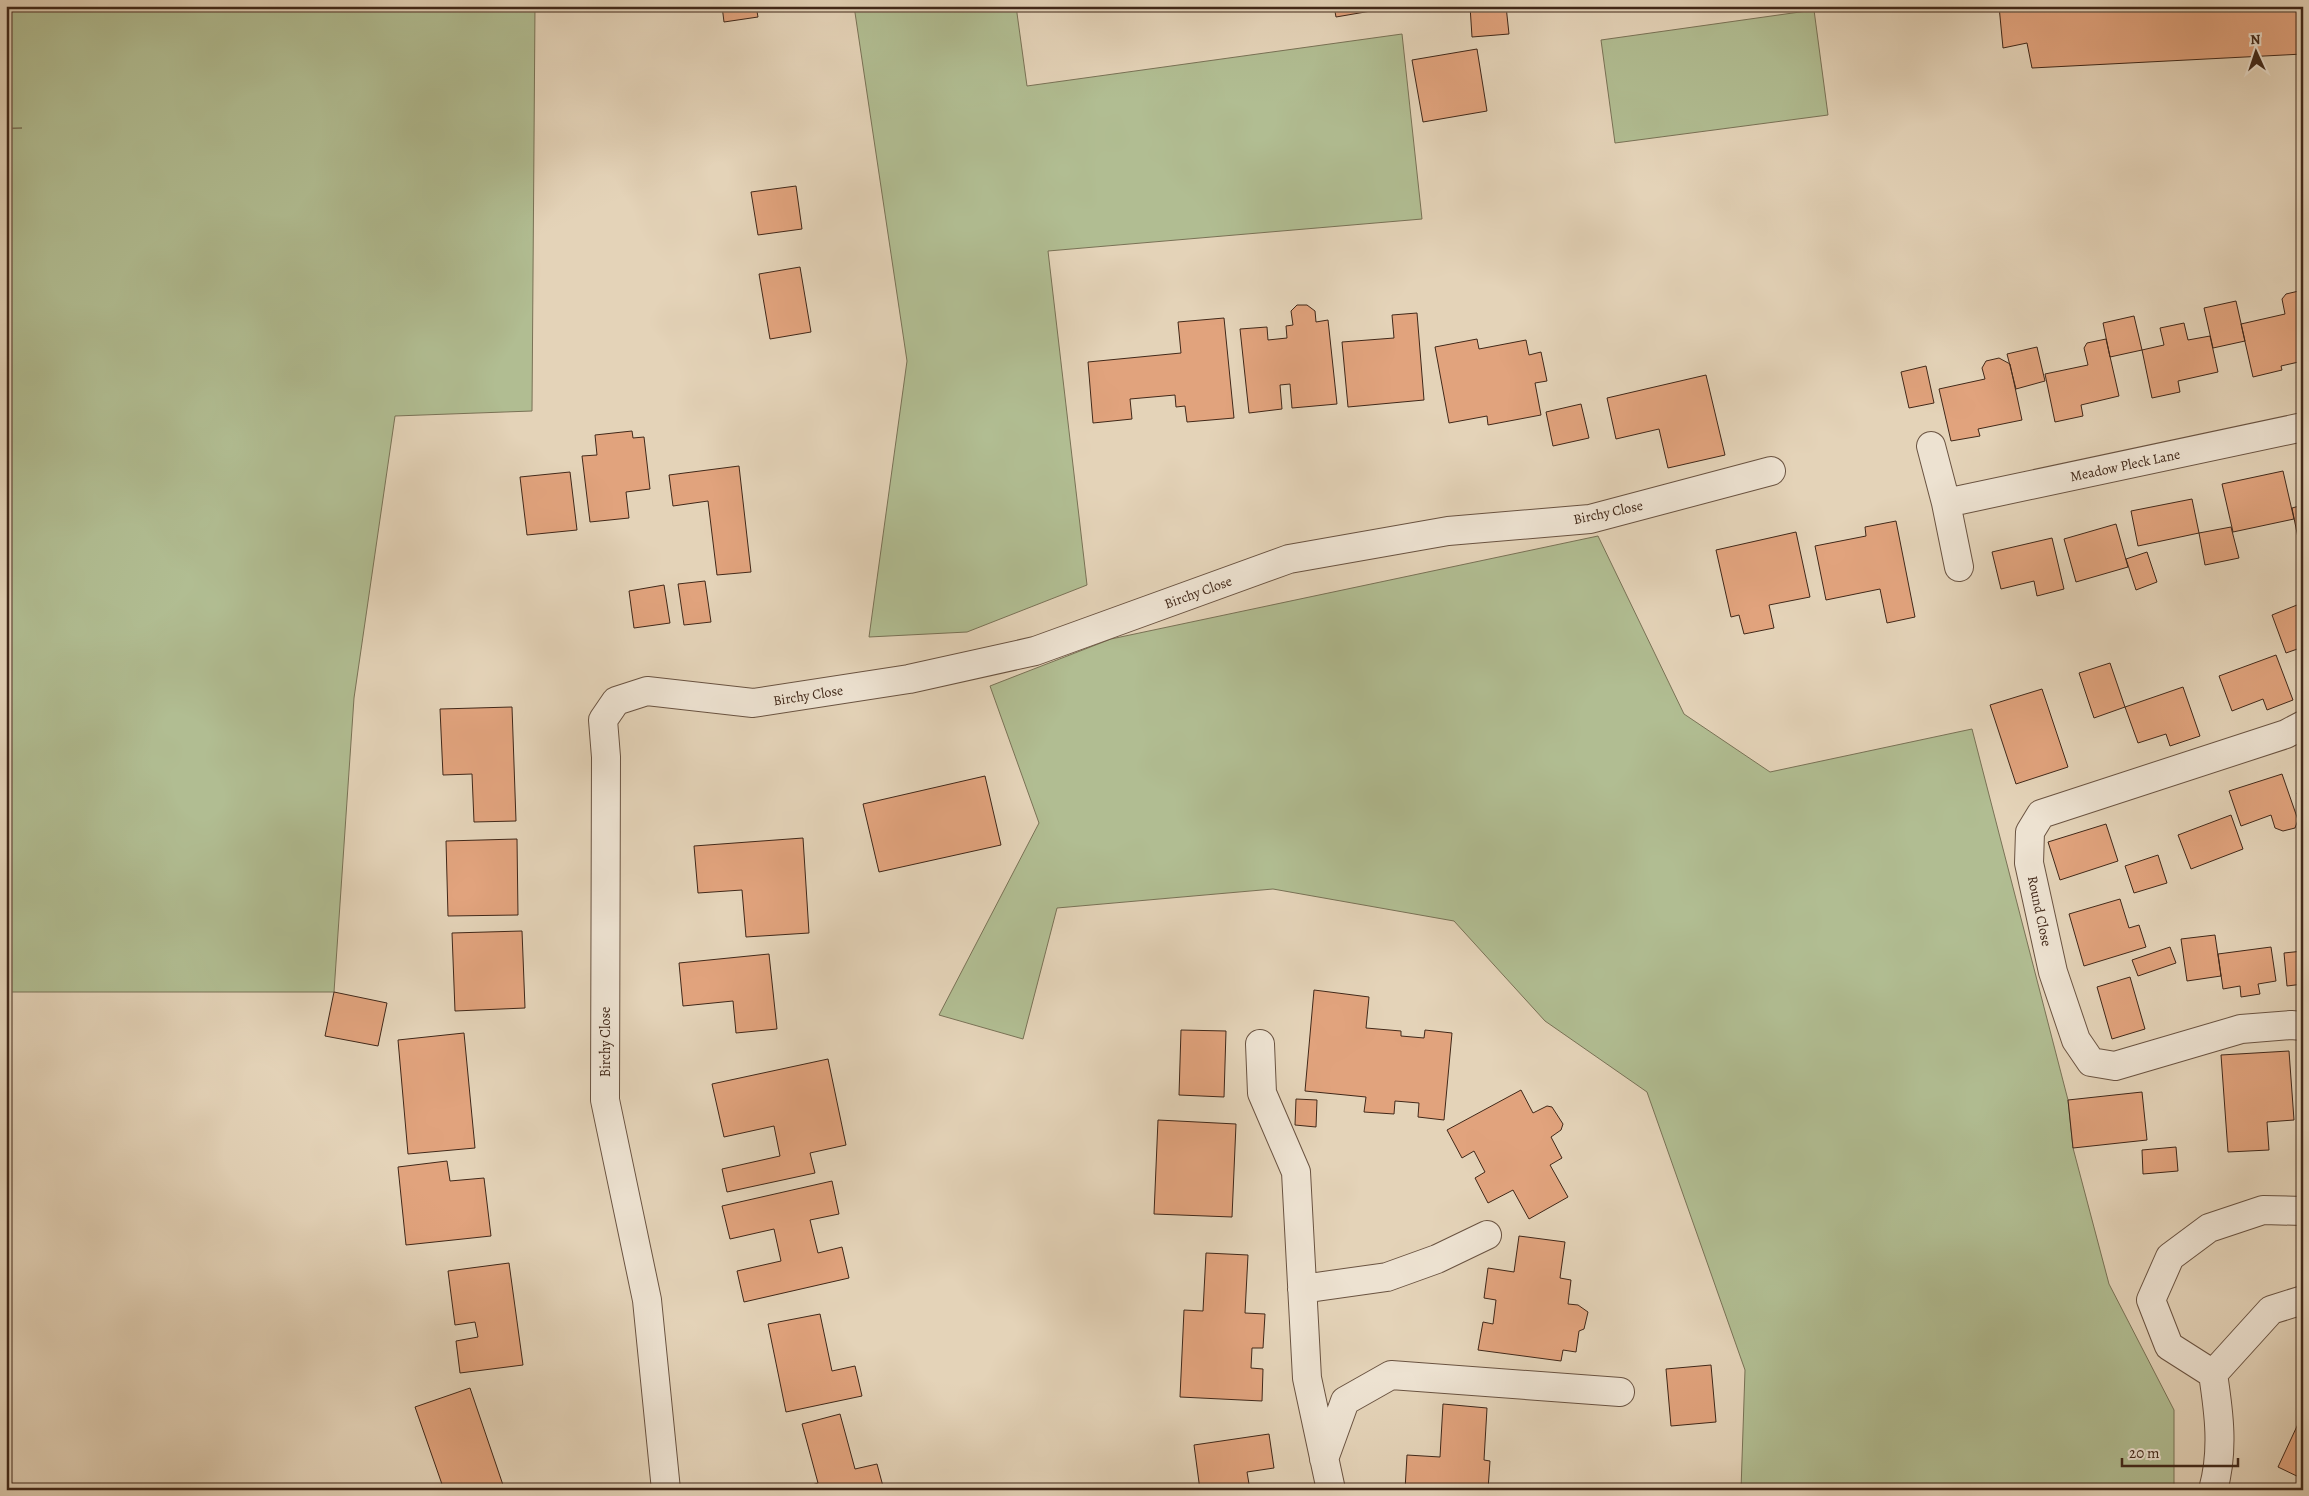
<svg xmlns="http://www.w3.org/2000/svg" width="2309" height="1496" font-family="Alegreya,serif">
	<rect width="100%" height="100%" fill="#e4d3b8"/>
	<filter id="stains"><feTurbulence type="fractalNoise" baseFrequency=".004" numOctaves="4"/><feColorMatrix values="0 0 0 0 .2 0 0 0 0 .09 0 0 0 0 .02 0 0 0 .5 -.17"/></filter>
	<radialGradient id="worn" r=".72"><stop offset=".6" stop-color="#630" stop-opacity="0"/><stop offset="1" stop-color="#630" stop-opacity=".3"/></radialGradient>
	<path fill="#b1bd92" stroke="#797256" d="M6 6H535L532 411 395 416 354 698 334 992H6V129L22 128H6Z
		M854 6H1016L1027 86 1402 34 1422 219 1048 251 1087 585 967 632 869 637 907 361Z
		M1814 10 1828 115 1615 143 1601 40Z
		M1598 536 1684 714 1770 772 1972 729 2068 1100 2073 1148 2109 1284 2174 1410V1490H1741L1745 1370 1647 1092 1545 1021 1454 921 1273 889 1057 908 1023 1039 939 1015 1039 823 990 686 1111 639Z"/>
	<path fill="#e1a37d" stroke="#412819" d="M722 6H756L758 17 724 22Z
		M1334 6H1370L1371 11 1336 17Z
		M1470 6H1506L1509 34 1472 37Z
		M1999 6H2303V54L2032 68 2027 43 2003 48Z
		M1477 49 1487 111 1423 122 1412 60Z
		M796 186 802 229 758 235 751 192Z
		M800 267 811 332 770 339 759 274Z
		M2303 290V361L2281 366 2282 370 2253 377 2241 324 2285 314 2282 299 2286 294Z
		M2236 301 2245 341 2213 348 2204 308Z
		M1297 305H1307L1315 311 1316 322 1328 320 1337 404 1292 408 1290 384 1280 385 1282 409 1249 413 1240 329 1267 327 1268 340 1287 338 1286 326 1293 325 1291 311Z
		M1417 313 1424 400 1348 407 1342 342 1394 338 1392 315Z
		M2134 316 2142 350 2110 357 2103 323Z
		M1224 318 1234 418 1187 422 1185 406 1176 407 1175 395 1130 399 1132 419 1093 423 1088 362 1181 353 1178 322Z
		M2184 323 2188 340 2210 336 2218 372 2178 381 2180 392 2152 398 2142 350 2164 345 2160 328Z
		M1477 339 1479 349 1526 340 1529 355 1541 352 1547 381 1535 383 1541 415 1488 425 1487 416 1449 423 1435 347Z
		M2106 339 2119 396 2081 405 2083 416 2055 422 2045 374 2088 365 2084 348 2087 343Z
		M2037 347 2045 381 2016 389 2007 354Z
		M1999 358 2010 364 2022 420 1978 429 1980 436 1951 441 1939 389 1985 379 1982 368 1986 361Z
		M1926 366 1934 403 1909 408 1901 372Z
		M1706 375 1725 455 1668 468 1659 429 1616 439 1607 398Z
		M1581 404 1589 438 1553 446 1546 412Z
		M632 431 633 438 644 437 650 489 626 492 629 518 590 522 582 456 597 455 595 435Z
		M739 466 751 572 717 575 708 501 673 506 669 475Z
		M2283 471 2294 519 2233 532 2222 484Z
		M570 472 577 530 527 535 520 477Z
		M2192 499 2199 533 2138 546 2131 511Z
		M2303 505V542L2299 543 2292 508Z
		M1896 521 1915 617 1887 623 1880 589 1826 600 1815 546 1866 536 1865 527Z
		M2116 524 2128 567 2076 582 2064 539Z
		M2231 527 2239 558 2205 565 2199 533Z
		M1796 532 1810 597 1769 605 1774 628 1744 634 1739 615 1731 617 1716 550Z
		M2052 538 2064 589 2037 596 2034 581 2001 589 1992 552Z
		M2147 552 2157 582 2136 590 2126 559Z
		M705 581 711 622 684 625 678 584Z
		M664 585 670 623 634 628 629 591Z
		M2302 603 2303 647 2286 653 2272 615Z
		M2276 655 2293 700 2267 710 2263 699 2232 711 2219 676Z
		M2110 663 2125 707 2094 718 2079 673Z
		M2183 687 2200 736 2170 746 2166 734 2138 743 2125 707Z
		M2042 689 2068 767 2016 784 1990 705Z
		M512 707 516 821 474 822 472 774 443 775 440 709Z
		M2282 774 2298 820 2295 828 2283 831 2275 828 2271 815 2241 826 2229 791Z
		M985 776 1001 845 879 872 863 804Z
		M2303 791V810L2297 793Z
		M2231 815 2243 849 2191 869 2178 835Z
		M2106 824 2118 861 2060 880 2048 842Z
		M803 838 809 933 746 937 742 890 698 893 694 846Z
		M517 839 518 915 448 916 446 841Z
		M2158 855 2167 883 2134 893 2125 866Z
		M2120 899 2129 928 2139 925 2146 947 2084 966 2069 914Z
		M522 931 525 1008 455 1011 452 933Z
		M2215 935 2221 976 2187 981 2181 939Z
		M2170 947 2176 963 2138 976 2132 960Z
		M2271 947 2276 981 2258 984 2260 994 2241 997 2240 986 2223 989 2218 954Z
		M2303 951V984L2287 986 2284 953Z
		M769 954 777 1029 736 1033 733 1001 683 1006 679 963Z
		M2130 977 2145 1029 2112 1039 2097 987Z
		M1314 990 1369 997 1366 1028 1401 1031V1036L1424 1038 1425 1030 1452 1033 1444 1120 1418 1117 1419 1103 1395 1101 1394 1114 1364 1112 1366 1097 1305 1091Z
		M334 992 387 1003 378 1046 325 1036Z
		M1181 1030 1226 1031 1224 1097 1179 1095Z
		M464 1033 475 1148 408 1154 398 1040Z
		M2289 1051 2294 1120 2267 1122 2269 1150 2228 1152 2221 1055Z
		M828 1059 846 1145 810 1153 815 1173 727 1192 722 1169 780 1156 774 1126 724 1137 712 1084Z
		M1521 1090 1533 1113 1547 1106 1552 1107 1563 1124 1561 1130 1551 1137 1562 1158 1550 1165 1568 1197 1529 1219 1513 1190 1488 1203 1475 1178 1485 1172 1474 1151 1462 1158 1447 1130Z
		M2142 1092 2147 1140 2073 1148 2068 1100Z
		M1296 1099 1317 1100 1316 1127 1295 1125Z
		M1158 1120 1236 1124 1232 1217 1154 1214Z
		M2176 1147 2178 1171 2143 1174 2142 1150Z
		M447 1161 450 1181 484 1178 491 1236 406 1245 398 1167Z
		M832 1181 839 1214 810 1220 818 1253 842 1247 849 1278 744 1302 737 1271 781 1261 774 1229 730 1239 722 1206Z
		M1519 1236 1565 1242 1560 1278 1571 1280 1568 1304 1578 1305 1588 1312 1584 1329 1579 1331 1576 1352 1563 1350 1561 1361 1478 1350 1483 1322 1493 1324 1496 1300 1484 1298 1488 1268 1514 1272Z
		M1206 1253 1248 1255 1245 1313 1265 1314 1263 1348H1252L1251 1368 1263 1369 1262 1401 1180 1397 1184 1310 1203 1311Z
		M509 1263 523 1365 460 1373 456 1341 478 1337 475 1322 455 1325 448 1271Z
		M820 1314 832 1371 855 1366 862 1396 786 1412 768 1324Z
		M1711 1365 1716 1422 1671 1426 1666 1369Z
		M470 1388 503 1485 489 1490H444L415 1407Z
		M1443 1404 1487 1408 1484 1460 1490 1461 1488 1490H1405L1407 1455 1440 1457Z
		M840 1414 855 1469 877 1464 884 1490H806V1487L818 1483 802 1424Z
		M2298 1424 2303 1426V1479L2278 1467Z
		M1269 1434 1274 1468 1247 1472 1250 1490H1200L1194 1445Z"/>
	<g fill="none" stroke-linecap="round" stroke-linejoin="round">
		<g stroke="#6a5341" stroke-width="30">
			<path id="minor" d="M1931 446 1946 503 1959 567
				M1946 503 2303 427
				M2303 725 2286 734 2041 814 2030 832 2029 863 2053 972 2076 1040 2091 1062 2115 1066 2241 1029 2291 1025 2303 1026
				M1260 1044 1262 1093 1296 1172 1307 1378 1331 1490
				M1302 1289 1387 1277 1437 1259 1487 1235
				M2213 1374 2271 1310 2303 1300
				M1324 1459 1345 1401 1391 1375 1620 1392
				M666 1490 647 1300 605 1100 606 757 603 720 616 701 647 691 753 703 909 679 1035 651 1289 559 1448 531 1590 519 1771 471
				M2213 1490C2224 1451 2219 1413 2213 1374L2169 1346 2151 1300 2170 1257 2209 1228 2263 1210 2303 1211"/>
		</g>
		<use href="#minor" stroke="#ede2d1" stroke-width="28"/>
	</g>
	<g text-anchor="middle" stroke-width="5" stroke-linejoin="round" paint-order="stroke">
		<g font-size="14" fill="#412819" stroke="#ede2d1">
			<text transform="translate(2125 465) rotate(-12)" y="5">Meadow Pleck Lane</text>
			<text transform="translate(1608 512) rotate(-12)" y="5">Birchy Close</text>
			<text transform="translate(1198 592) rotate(-20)" y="5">Birchy Close</text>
			<text transform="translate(808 695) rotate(-9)" y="5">Birchy Close</text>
			<text transform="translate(2040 911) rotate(78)" y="5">Round Close</text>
			<text transform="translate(605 1042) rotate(-90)" y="5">Birchy Close</text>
		</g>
	</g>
	<rect width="2309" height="1496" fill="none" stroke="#e4d3b8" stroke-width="25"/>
	<rect x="8" y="8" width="2294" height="1481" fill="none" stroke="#412819" stroke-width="2.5"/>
	<rect x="12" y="12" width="2284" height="1471" fill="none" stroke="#412819"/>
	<g transform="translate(2256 52) rotate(357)" stroke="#ede2d1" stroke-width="4" paint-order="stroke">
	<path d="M0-4L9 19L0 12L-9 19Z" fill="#412819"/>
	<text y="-8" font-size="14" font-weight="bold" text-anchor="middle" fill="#412819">N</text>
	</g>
	<path d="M2122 1458v8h116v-8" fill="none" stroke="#412819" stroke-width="2.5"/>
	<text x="2129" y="1458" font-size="15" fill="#412819" stroke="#ede2d1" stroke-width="4" paint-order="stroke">20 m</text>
	<rect width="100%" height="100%" filter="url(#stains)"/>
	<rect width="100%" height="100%" fill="url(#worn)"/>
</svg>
